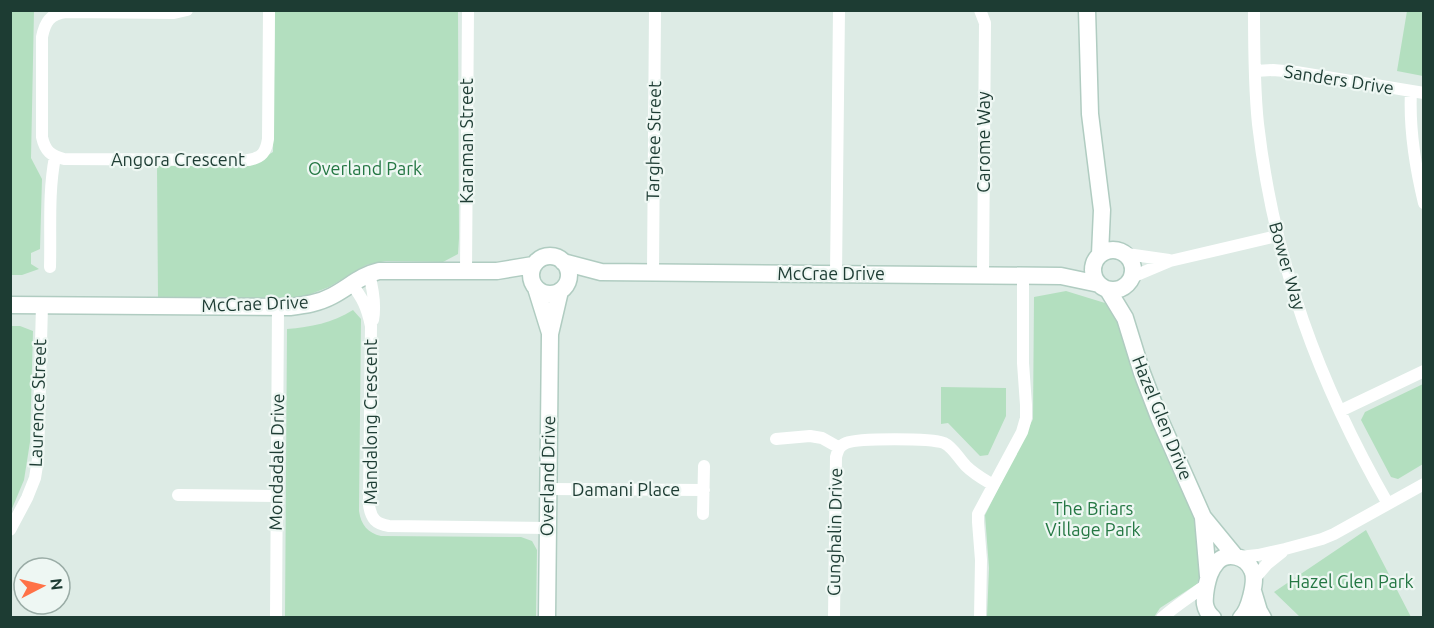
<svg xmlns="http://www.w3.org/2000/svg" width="1434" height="628" font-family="Ubuntu,sans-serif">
	<rect width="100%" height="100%" fill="#ddebe5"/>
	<path fill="#b3dfbf" d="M11 10 34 11 31 158 42 179 40 249 31 253V264L39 269 22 275H10Z
		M275 11H458L459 238 458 254 443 262 386 261 366 265 329 287 303 297 158 300 157 166H250L273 152Z
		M1407 11H1423V76L1397 71Z
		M1066 291 1105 303 1127 337 1197 515 1203 564 1197 584 1160 608 1154 617H987L989 568 985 515 1033 419 1034 297Z
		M353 310 361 319 359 511C361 525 368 533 381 536L521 537 532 541 537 550 536 617H285L287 329C311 327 332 323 353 310Z
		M11 326H20L33 331 30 442 24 480 11 511Z
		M1423 384V464L1398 479 1391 477 1361 420 1365 412Z
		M941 387 1006 388V416L988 455 980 456 948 423 941 424Z
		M1366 530 1411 617H1300L1274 592Z"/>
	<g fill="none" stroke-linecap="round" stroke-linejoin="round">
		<g stroke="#b0ccc1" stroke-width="19">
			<path id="secondary" d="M1087 10 1090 114 1102 210 1100 254
				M1093 270a20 20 0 1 1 40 0a20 20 0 1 1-40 0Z
				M531 275a19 19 0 1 1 38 0a19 19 0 1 1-38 0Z
				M563 262 601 272 1061 276 1099 284
				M536 288 550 333
				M1108 290 1125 318 1142 373 1160 420 1203 517 1235 556
				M10 305 290 307C305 305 319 303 332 296 349 287 361 275 379 271H497L533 265
				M1203 518 1208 576
				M1253 591 1259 611 1263 618
				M547 618 550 334 560 291
				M1213 618C1203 609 1204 600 1206 588 1208 578 1210 570 1217 562 1227 551 1246 556 1252 570 1256 578 1253 589 1251 597 1249 605 1247 612 1241 618"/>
		</g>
		<path stroke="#fff" stroke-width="12" d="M187 10 174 13 66 12C50 14 45 22 42 37V137C45 151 51 156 64 159L248 160C262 158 266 152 268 139L269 10
			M980 10 985 23 983 275
			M1254 10C1254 48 1254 86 1258 124 1274 262 1319 384 1388 504
			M1255 71 1273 70 1296 72 1424 93
			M1411 91C1409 129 1415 166 1424 203
			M1127 254 1169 260
			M50 267C51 230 48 193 55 157
			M466 271 468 10
			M653 272 655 10
			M369 274C373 289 376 304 373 320
			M836 274 839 10
			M1132 277 1170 261 1277 236
			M351 283C363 299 367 307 371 326L369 505C371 519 376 524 389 526L548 528
			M1340 411 1424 371
			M776 439 810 436 822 438 838 447
			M548 489 704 490
			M178 495 277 496
			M703 514 704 466
			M10 530 27 498 35 478 38 459 42 305
			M1239 557 1258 555 1285 549 1322 539 1334 534 1424 484
			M1254 579 1267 564 1282 552
			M276 618 278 307
			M834 618 836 457C838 450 839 446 846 443 858 438 931 438 944 443 953 447 959 459 966 466 974 474 983 479 993 485
			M980 618 981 560 978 522V514L1022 432 1026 418V405L1023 363V276
			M1162 618C1176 605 1192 596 1207 584"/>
		<use href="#secondary" stroke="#fff" stroke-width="16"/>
	</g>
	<g text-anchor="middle" stroke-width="4.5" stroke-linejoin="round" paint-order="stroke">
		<g font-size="18" fill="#1d3c33" stroke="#eef7f3">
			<text transform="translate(1339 80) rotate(9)" y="6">Sanders Drive</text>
			<text transform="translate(467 141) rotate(-90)" y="6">Karaman Street</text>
			<text transform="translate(654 141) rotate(-89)" y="6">Targhee Street</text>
			<text transform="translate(984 142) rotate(-90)" y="6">Carome Way</text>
			<text x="178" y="166">Angora Crescent</text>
			<text transform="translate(1287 266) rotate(74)" y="6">Bower Way</text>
			<text x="831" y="280">McCrae Drive</text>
			<text transform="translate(255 304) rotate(-2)" y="6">McCrae Drive</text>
			<text transform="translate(38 403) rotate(-88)" y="6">Laurence Street</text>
			<text transform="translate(1162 418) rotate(68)" y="6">Hazel Glen Drive</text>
			<text transform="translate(371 422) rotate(-90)" y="6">Mandalong Crescent</text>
			<text transform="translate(277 462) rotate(-89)" y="6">Mondadale Drive</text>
			<text transform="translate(548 476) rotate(-89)" y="6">Overland Drive</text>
			<text x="626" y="496">Damani Place</text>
			<text transform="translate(835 532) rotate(-89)" y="6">Gunghalin Drive</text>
		</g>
		<g font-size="18" fill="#247743" stroke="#eef7f3">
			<text x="365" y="175">Overland Park</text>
			<text x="1093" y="515">The Briars<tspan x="1093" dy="21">Village Park</tspan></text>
			<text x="1351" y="588">Hazel Glen Park</text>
		</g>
	</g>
	<rect width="1434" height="628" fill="none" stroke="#1d3c33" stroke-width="24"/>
	<g transform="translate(42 586) rotate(83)"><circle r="28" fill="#eef7f3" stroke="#9aaca6" stroke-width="1.5"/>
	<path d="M0-4.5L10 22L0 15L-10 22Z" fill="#ff7247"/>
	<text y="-9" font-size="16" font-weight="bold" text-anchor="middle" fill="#1d3c33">N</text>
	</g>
</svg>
